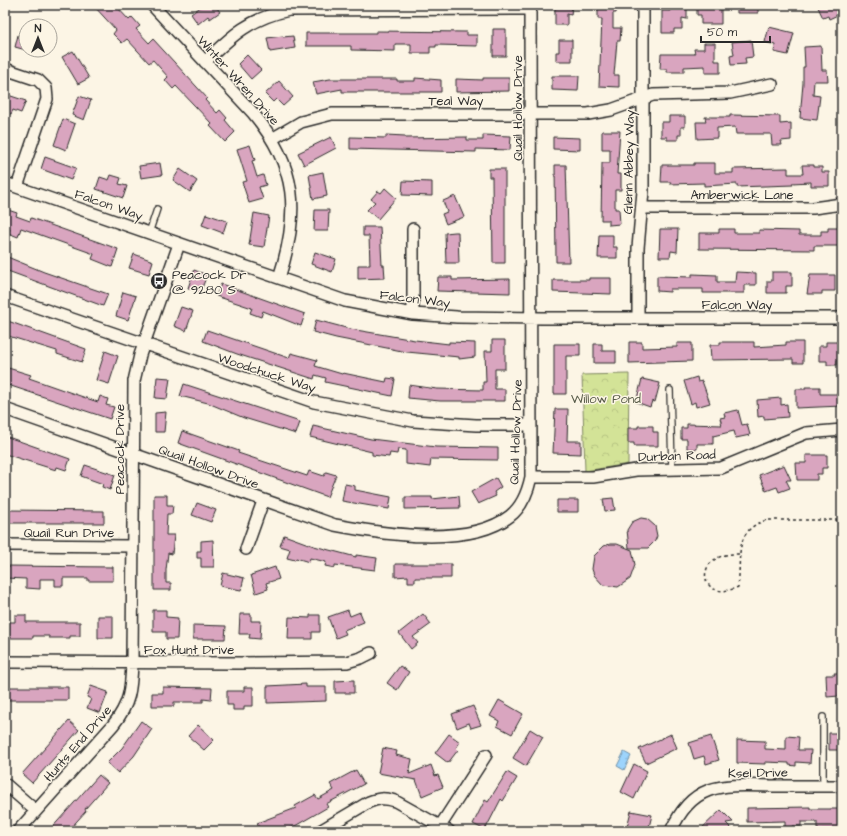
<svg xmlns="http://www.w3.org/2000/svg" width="847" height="836" font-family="'Architects Daughter',sans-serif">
	<defs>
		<pattern id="park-crowns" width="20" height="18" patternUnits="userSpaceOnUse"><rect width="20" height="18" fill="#d3e397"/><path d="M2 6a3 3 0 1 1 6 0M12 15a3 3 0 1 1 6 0" fill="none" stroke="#b5c382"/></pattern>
		<pattern id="water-ripples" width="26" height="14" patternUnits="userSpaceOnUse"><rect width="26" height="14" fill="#9dd4fc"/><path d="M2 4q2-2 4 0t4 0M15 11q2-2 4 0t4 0" fill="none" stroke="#87b6d8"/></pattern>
	</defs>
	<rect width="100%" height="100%" fill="#fcf5e5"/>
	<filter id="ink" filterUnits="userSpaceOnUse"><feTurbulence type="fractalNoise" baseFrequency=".025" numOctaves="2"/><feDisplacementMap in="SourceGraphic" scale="8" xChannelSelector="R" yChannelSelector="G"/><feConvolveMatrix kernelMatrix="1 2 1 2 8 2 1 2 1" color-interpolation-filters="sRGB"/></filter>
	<g filter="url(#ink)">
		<path fill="url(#park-crowns)" stroke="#7f8761" d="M629 374 628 464 585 471 582 375Z"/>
		<path fill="url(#water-ripples)" stroke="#6f90a8" d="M624 752 631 756 624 770 617 766Z"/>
		<path fill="#d9a5bf" stroke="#2b2b2b" d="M93 5H115L129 20 132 17 140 26 136 29 149 43 153 39 207 98 205 100 217 113 220 110 227 118 225 120 235 132 225 142 210 126 212 124 176 86 173 89 165 80 168 77 153 60 149 63 127 39 122 43 113 34 116 30Z
			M203 5H215L220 12 210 19 208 16 198 24 191 14Z
			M558 5H572L571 15 567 14V25H555V8H558Z
			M598 5H617L616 13H613V28H621L620 41H617L614 75H619V87L599 86 602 19H598Z
			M697 5H721V24H701V15H697Z
			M737 5H758V13H737Z
			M817 5H839L842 13 829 19 828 16 823 18Z
			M671 8H687V19L682 18V29H674V33H662V11H670Z
			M769 27 794 33 788 55 774 52 775 45 765 42Z
			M493 29H506V56H493Z
			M376 31 467 32V35H477V46L436 45V47H430V53H411V44H395V51L351 50V46H306V33H376Z
			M18 35 26 37V50L15 47Z
			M283 36V37L293 36 295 48 270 52 267 38Z
			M559 40H572V61H556V52H559Z
			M751 40 753 57 745 58 746 64 731 65 730 56 734 55 732 42Z
			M704 43H715V61H720V73H705V66L684 67V72H667V69H660L661 54H695L694 49H704Z
			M821 46 822 70H827L828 81H814L813 95 820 96 817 120 800 118 803 83V67H805L804 47Z
			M73 51 89 78 78 84 62 57Z
			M247 55 261 70 251 79 238 64Z
			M552 76H579L578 91 552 90Z
			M415 78 441 80V92H342V89L316 94 313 82 330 79H397V81H415Z
			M483 78H509V91L456 92V79L483 80Z
			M279 81 293 97 283 106 276 99 273 102 265 94Z
			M5 94 26 101 21 113 13 110 11 114 5 112Z
			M79 96 91 100 84 120 72 115Z
			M730 115 780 116V124L791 123V140L781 141 782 145H772L771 134H736L735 127 717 128V138L697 139 696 122H706L705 117H730Z
			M669 116H685V127H681V135H678V140H667V137H661V122H669Z
			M63 119 75 124 66 150 54 145Z
			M602 131H620L617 174H621V190H615V209H619L620 224 609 225V220H601L602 163H610V149H602Z
			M386 135 405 136V138L467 137V140H483V135L511 136 510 150 476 149V152L350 149V137L386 138Z
			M331 137 336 148 304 165 298 153Z
			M553 137 580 138V150L553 149Z
			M250 145 255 160 252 161 257 177 263 175 266 185 259 187 263 199 249 203 242 182 247 181 237 149Z
			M45 157 76 168 71 180 41 169Z
			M160 163 162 175 141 178 139 166Z
			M694 163H715V173H733V169L788 168V174H803L802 165H814V167H822V172H829V186H811V182L792 183 793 185 737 187V184L704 186V183L670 184 671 182H661L662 165H694Z
			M555 165H566L569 262H556Z
			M180 169 197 181 190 192 173 180Z
			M489 169H505V263H493L492 177H489Z
			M323 172 327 196 313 199 309 175Z
			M111 175 121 178 119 184 127 186 123 198 96 189 100 177 109 180Z
			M403 181 432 182V196L402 195Z
			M385 188 396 198 378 219 367 210 375 202 371 199 378 191 381 193Z
			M455 196 464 217 446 224 442 214 447 212 443 201Z
			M5 209 17 213 16 216 30 221 31 218 118 249 112 267 92 259 94 254 21 228 18 237 8 233 10 229 5 227Z
			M315 210H329L328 231H314Z
			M254 213 269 216 264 247 249 245Z
			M206 214 227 221 223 233 202 225Z
			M363 227H380L382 265H384L385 278 358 279V265H370L369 236H363Z
			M828 228H842V246H814V250L699 249V233H719V229H734V233H759V230L799 231V235H821V231H828Z
			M660 229H678L677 252 671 251 670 257H659Z
			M455 232H458L459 263H446L445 233Z
			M599 235H613V247H617V258H598Z
			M315 252 336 259 332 272 311 264Z
			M134 254 153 261 149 274 129 268Z
			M5 256 44 272 108 294 103 306 5 270Z
			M194 270 207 275 200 293 188 288Z
			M736 272 756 273V285H744V293H703V289H670V292L657 291V276L692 277V274L717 275V282H735Z
			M772 272H792V286H786V293H767V281H772Z
			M810 275H835V291H822V294H807Z
			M438 277H452V280L510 279V293L437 291Z
			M589 278H611V294L553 292V280H589Z
			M221 284 305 314 301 326 263 311 261 317 250 313 252 308 216 296Z
			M123 292 136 296 128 320 116 316Z
			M181 307 193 311 186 331 174 326Z
			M5 320 86 349 82 362 57 354V351L5 335Z
			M316 320 350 329 415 340 449 344V342L475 343V357L459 359V357L407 352 336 338 313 332Z
			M207 330 289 358 291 353 317 360 315 366 342 374 343 373 386 382 387 378 395 379 392 396 325 382 326 378 315 375 314 379 237 354 203 341Z
			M492 340H505V369H495V389H505V401H440L408 398 409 385 437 389 483 390V382H486L485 351H492Z
			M629 342H642V348L677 347V343H692V361L629 363Z
			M720 342H754V347L786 345V342H803V363H793V359L711 360 710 345H720Z
			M826 342H842V360H837V365H827V361H819V346H826Z
			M554 344H580V356H566V394H554Z
			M594 344H602V351H616V363H594Z
			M105 351 118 356 109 384 96 380Z
			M5 367 31 375 29 378 86 398 98 402 100 396 108 399 106 405 114 407 110 419 5 384Z
			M157 377 170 378 167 399 155 398Z
			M697 377 698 382 702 381 710 403 696 407 695 402 691 404 684 381Z
			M642 379 660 383 655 402 652 401 650 407 636 402Z
			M184 384 300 422 296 434 244 418 208 403 180 396Z
			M805 387H820V394H842V406L796 408V389H805Z
			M781 398V405L787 404 788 417 764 419V416L758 417 757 400Z
			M555 409H568L567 441H581V454L553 453Z
			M738 410 742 425 747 424 750 435 736 438 734 431 713 436V444H697V449H687V439H681V428H687V424L722 425 720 418 725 417 724 413Z
			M166 412 164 432H155V413Z
			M313 426 371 439 436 447 498 448V460L431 459 430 467 406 464V450L398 449 397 454 390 453 389 457 372 455V452L310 437Z
			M638 426H653V432H658V446H634V443H628V428H638Z
			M182 431 239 451 238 453 307 476 309 471 324 476 326 472 336 475 327 497 178 443Z
			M5 436 70 459 66 470 57 467 56 470 5 454Z
			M806 455H827V468H822V474H817V480H797L796 463H806Z
			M85 465 115 475 110 490 102 487 103 484 81 476Z
			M784 465 791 480H786L790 488 779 492 777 487 766 491 759 475Z
			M496 478 501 487 494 492 496 496 478 504 471 492Z
			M345 484 355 486V490L391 497 389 509 342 501Z
			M154 495H167V505H173L172 514H167L166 535H174L172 554 168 553 166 570V583H171V590H154Z
			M459 496 460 508 405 509V497H432V499Z
			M613 498 615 510 605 511 603 499Z
			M557 500H578V512H557Z
			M197 503 216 510 211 522 192 515Z
			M8 510 104 511V523H8Z
			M641 518 647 519 655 526 657 536 655 541 648 548H629L627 530 632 522Z
			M284 535 314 546 356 557V555L377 558 375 570 335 565V568L325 566 326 562 310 558 309 562 296 558 295 560 287 558 290 549 280 546Z
			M213 540 214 567H201V558H197V551H201V541Z
			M610 544H617L632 550 635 565 630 579 618 587 603 585 594 575 592 569 594 556 604 546Z
			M395 564H451V578H415V582H408V576L395 577Z
			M5 566 113 567V581H88V578H63V586H55V579H40V589L26 588V579L5 578Z
			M275 567 279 579 266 583 268 589 256 593 251 575Z
			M223 573 244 578 241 590 220 586Z
			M153 610H166V617L178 618 177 639H166V632H153Z
			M348 610 350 616 360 612 364 622 344 630 346 634 336 638 328 617Z
			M240 614H251V621H261L260 639 249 638 250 634H239Z
			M423 614 431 624 413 637 418 643 411 649 399 633Z
			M15 615H26V622H80V636H70V638H49V636H33V638H9V622H15Z
			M310 615H320V632H312V639H288L289 617 310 618Z
			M98 616H113V638H98Z
			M193 625 226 626 225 639H193Z
			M400 666 409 672 397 690 387 683Z
			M834 673H842V694H839V696L827 697 826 675H835Z
			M354 680V693H335V681Z
			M306 684V687H326V701L267 703V686Z
			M91 686 108 692 100 713 87 708 91 699 87 697Z
			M5 687H68V700H5Z
			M163 687 212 688 211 700 203 699V702H174V706H152V693H163Z
			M244 687H253V706H244V710H233V705H227V691H244Z
			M499 700 523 714 512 734 497 726 499 721 490 716Z
			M473 706 481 725 471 728 469 723 457 728 452 714Z
			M69 721 79 730 32 783 22 774Z
			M141 721 152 729 134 756 118 773 107 763 122 748Z
			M198 725 214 740 204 750 188 736Z
			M530 729 543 737 526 766 513 758Z
			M829 733H842V750H829Z
			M449 734 460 742 456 748 458 750 448 763 435 753Z
			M671 734 677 748 646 763 639 749Z
			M711 736 719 760 706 764 704 756 694 759 689 743Z
			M786 736 799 737 798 750H811L810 763 796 762V766L789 765V763L765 762V764L737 763V740L765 741V749L786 750Z
			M383 748 397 751 396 755 412 759 409 774 431 765 435 776 438 775 443 787 422 796 416 780 378 773Z
			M634 764 647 771 634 799 621 792Z
			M356 770 364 784 326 804 328 807 295 826 283 831H260L257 823 296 808 295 806 315 795 318 799 334 790 330 784Z
			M507 772 517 778 503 801 501 799 485 830 473 824 485 800 488 802Z
			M99 775 108 783 85 809 86 811 68 831H49Z
			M810 807V809H842V829H817V822H801V826H792L793 830H785V821L747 822V808Z
			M721 810 733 822 726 823 734 831H699Z
			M631 811 652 815 648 831H626Z"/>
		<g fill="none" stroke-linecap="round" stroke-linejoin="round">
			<g stroke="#2b2b2b" stroke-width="8">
				<path id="lane" d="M149 233 157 209
					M670 390 672 469
					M823 717V786"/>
			</g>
			<g stroke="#2b2b2b" stroke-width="14">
				<path id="street" d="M152 5 253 113C298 167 300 213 279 278
					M205 62C232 35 251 18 289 10L531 9
					M5 69 38 80 46 88 47 99 17 187
					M272 139 301 122 332 114H588L611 110 653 95 730 93 772 84
					M5 183 345 301 413 314 457 317 543 318H842
					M643 208H813L842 204
					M413 229V314
					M5 296 314 402 413 421 476 425H531
					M638 318V248L643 191V5
					M5 409 335 525C382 534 469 548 510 516 523 506 528 491 531 477L530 5
					M531 477H593L636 470 721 468 806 433 842 430
					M5 545 132 546
					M246 549 263 501
					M5 662 240 663 347 662 361 658 371 653
					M5 784 36 811
					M18 831 113 725C130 704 131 689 132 663L134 381 140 355 179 244
					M320 831 369 802C379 798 385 798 395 801L449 831
					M437 831 486 755
					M671 831C693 781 724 785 771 786 795 786 818 786 842 786"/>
			</g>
			<path stroke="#2b2b2b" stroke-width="1.5" stroke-dasharray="3 3" stroke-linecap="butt" d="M739 554C691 552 698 605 738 587 742 559 732 530 767 520H842"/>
			<use href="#lane" stroke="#fcf5e5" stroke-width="5.5"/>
			<use href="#street" stroke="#fcf5e5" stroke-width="11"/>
		</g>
	</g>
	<defs>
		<g id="bus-disc" transform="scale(0.9)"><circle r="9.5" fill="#2b2b2b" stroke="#fcf5e5"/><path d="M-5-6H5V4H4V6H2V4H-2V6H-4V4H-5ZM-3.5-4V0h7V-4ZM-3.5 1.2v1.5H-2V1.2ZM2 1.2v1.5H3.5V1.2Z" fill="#fff"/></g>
	</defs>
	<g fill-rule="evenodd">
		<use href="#bus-disc" x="159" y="281"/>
	</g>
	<g text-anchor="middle" stroke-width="3" stroke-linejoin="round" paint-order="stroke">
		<g font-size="13" fill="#2b2b2b" stroke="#fcf5e5">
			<text transform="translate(239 80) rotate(48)" y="5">Winter Wren Drive</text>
			<text x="456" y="105">Teal Way</text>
			<text transform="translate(517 108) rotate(-90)" y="5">Quail Hollow Drive</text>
			<text transform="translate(628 162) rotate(-89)" y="5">Glenn Abbey Way</text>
			<text x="742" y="199">Amberwick Lane</text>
			<text transform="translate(109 204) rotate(19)" y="5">Falcon Way</text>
			<text transform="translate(415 298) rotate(7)" y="5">Falcon Way</text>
			<text x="737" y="309">Falcon Way</text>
			<text transform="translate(267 372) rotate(18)" y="5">Woodchuck Way</text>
			<text transform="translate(515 432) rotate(-88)" y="5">Quail Hollow Drive</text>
			<text transform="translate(119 449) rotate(-90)" y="5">Peacock Drive</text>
			<text transform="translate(677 455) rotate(-2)" y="5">Durban Road</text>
			<text transform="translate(209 466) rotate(20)" y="5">Quail Hollow Drive</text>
			<text x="69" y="537">Quail Run Drive</text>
			<text x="189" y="654">Fox Hunt Drive</text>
			<text transform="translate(77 743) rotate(-49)" y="5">Hunts End Drive</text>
			<text transform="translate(758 772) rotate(-1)" y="5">Ksel Drive</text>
		</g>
		<g font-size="13" fill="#2b2b2b" stroke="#fcf5e5" text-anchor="start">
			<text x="172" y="279">Peacock Dr<tspan x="172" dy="15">@ 9280 S</tspan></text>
		</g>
		<g font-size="13" fill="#555946" stroke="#fcf5e5">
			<text x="606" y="403">Willow Pond</text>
		</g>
	</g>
	<rect width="847" height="836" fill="none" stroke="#fcf5e5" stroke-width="20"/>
	<rect x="10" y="10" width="827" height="816" fill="none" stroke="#2b2b2b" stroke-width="1.5" filter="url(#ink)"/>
	<g transform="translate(38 38)"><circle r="19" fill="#fcf5e5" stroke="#a8a49b"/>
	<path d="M0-3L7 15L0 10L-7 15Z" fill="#2b2b2b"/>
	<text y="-6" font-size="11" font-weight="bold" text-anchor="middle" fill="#2b2b2b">N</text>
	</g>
	<path d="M701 36v6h69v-6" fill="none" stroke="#2b2b2b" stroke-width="2"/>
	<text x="707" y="36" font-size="12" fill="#2b2b2b" stroke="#fcf5e5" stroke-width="3" paint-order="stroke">50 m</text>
</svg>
